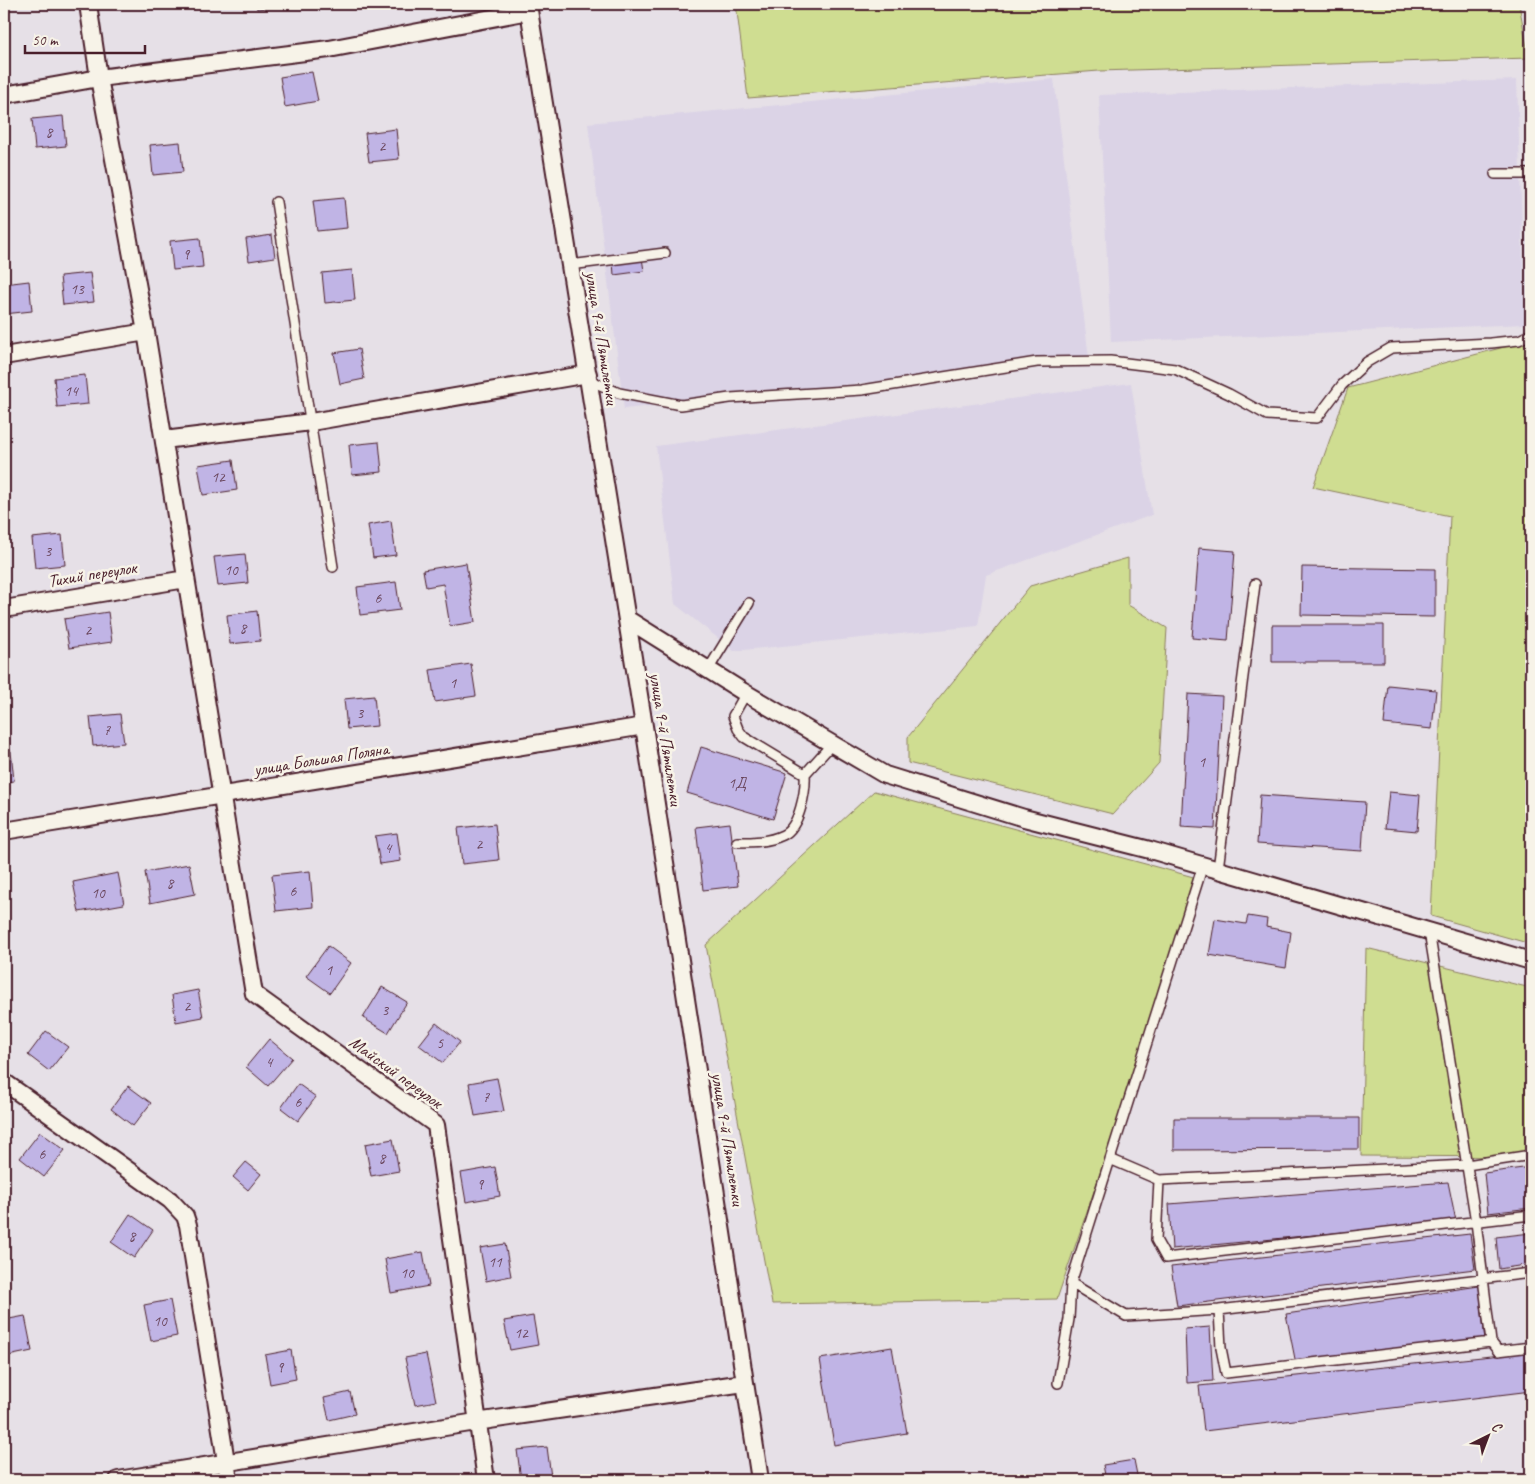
<svg xmlns="http://www.w3.org/2000/svg" width="1535" height="1484" font-family="Caveat,sans-serif">
	<rect width="100%" height="100%" fill="#e6e0e7"/>
	<filter id="ink" filterUnits="userSpaceOnUse"><feTurbulence type="fractalNoise" baseFrequency=".02" numOctaves="2"/><feDisplacementMap in="SourceGraphic" scale="10" xChannelSelector="R" yChannelSelector="G"/><feConvolveMatrix kernelMatrix="1 2 1 2 8 2 1 2 1" color-interpolation-filters="sRGB"/></filter>
	<g filter="url(#ink)">
		<path fill="#dbd3e6" d="M1054 79 1089 358 624 409 588 123Z
			M1517 80 1525 324 1111 342 1099 95Z
			M1131 383 1152 515 986 575 978 626 734 651 675 604 656 446Z"/>
		<path fill="#cfdd91" stroke="#8c7e5e" d="M736 4H1519L1529 58 1099 71 748 98Z
			M1531 340V944L1431 916 1450 516 1313 487 1348 388Z
			M1128 558V605L1167 628 1159 763 1113 814 908 763V737L1030 586Z
			M874 791 1201 879 1057 1299 772 1304 706 945Z
			M1366 948 1531 988V1157L1361 1156Z"/>
		<path fill="#c0b4e5" stroke="#4a1f2b" d="M256 4H272L273 7 257 9Z
			M312 72 318 101 285 107 280 77Z
			M63 116 66 146 35 149 32 119Z
			M396 129 399 159 369 162 365 133Z
			M180 142 183 172 153 175 150 145Z
			M344 198 347 228 317 231 313 201Z
			M272 235 275 257 249 261 246 239Z
			M200 238 203 267 173 270 170 241Z
			M642 258 644 271 614 275 613 262Z
			M352 270 355 300 325 303 322 273Z
			M90 273 94 302 63 305 60 276Z
			M29 281 32 311 4 314V284Z
			M359 349 364 379 340 384 334 353Z
			M85 375 88 404 57 407 54 378Z
			M379 442 382 472 352 475 349 445Z
			M233 460 237 490 203 495 198 465Z
			M391 521 396 555 373 558 368 525Z
			M62 535 65 565 35 568 32 538Z
			M1199 548 1235 551 1228 641 1192 638Z
			M245 554 248 583 218 586 214 557Z
			M466 563 475 622 450 626 443 584 426 587 423 570Z
			M1302 567 1435 569V617L1301 615Z
			M396 582 400 610 360 615 357 587Z
			M257 611 260 641 230 644 227 615Z
			M108 612 112 642 69 648 64 619Z
			M1272 625H1384V662H1272Z
			M471 664 476 696 435 702 430 670Z
			M1388 685 1436 690 1432 729 1384 724Z
			M1188 694 1222 696 1215 829 1181 827Z
			M374 696 377 726 347 729 344 699Z
			M120 714 124 743 93 746 90 717Z
			M701 747 787 773 773 819 687 793Z
			M11 751 14 781 4 782V752Z
			M1389 792 1420 795 1417 831 1385 828Z
			M1260 795 1365 802 1362 851 1257 844Z
			M730 823 738 886 703 890 696 827Z
			M495 824 499 860 462 864 458 828Z
			M397 833 401 861 380 864 375 836Z
			M189 864 195 894 150 903 145 872Z
			M310 871 313 907 276 911 272 875Z
			M118 873 124 904 79 912 73 882Z
			M1248 916 1267 919 1266 927 1291 932 1286 968 1209 955 1215 919 1246 924Z
			M328 946 351 963 330 993 306 976Z
			M382 987 407 1002 388 1033 363 1018Z
			M198 990 203 1017 176 1022 172 995Z
			M436 1023 460 1042 443 1063 419 1045Z
			M46 1031 68 1047 49 1071 28 1055Z
			M269 1039 292 1058 268 1086 246 1067Z
			M497 1078 504 1111 475 1116 469 1083Z
			M298 1084 316 1097 298 1121 281 1108Z
			M128 1086 151 1103 133 1126 111 1109Z
			M1174 1118H1359V1149L1174 1150Z
			M40 1132 65 1150 44 1177 20 1158Z
			M393 1139 399 1171 371 1176 365 1144Z
			M246 1162 261 1174 248 1190 233 1177Z
			M495 1167 500 1196 466 1202 461 1173Z
			M1531 1167V1208L1488 1213 1484 1173Z
			M1448 1182 1456 1221 1172 1249 1169 1204Z
			M130 1214 153 1230 134 1258 111 1242Z
			M1531 1233V1264L1499 1269 1496 1237Z
			M1470 1234 1475 1269 1177 1306 1171 1267Z
			M505 1244 511 1276 486 1281 480 1248Z
			M423 1252 429 1286 391 1293 385 1259Z
			M1479 1286 1485 1340 1296 1364 1286 1314Z
			M170 1300 177 1336 151 1341 144 1305Z
			M25 1316 32 1351 8 1356 4 1320Z
			M533 1316 538 1345 510 1350 504 1321Z
			M1210 1327 1213 1381 1187 1383 1185 1329Z
			M892 1347 907 1433 834 1445 820 1359Z
			M291 1350 296 1379 270 1384 265 1355Z
			M1531 1352V1391L1204 1431 1199 1386Z
			M426 1354 436 1401 415 1405 405 1358Z
			M350 1392 355 1414 329 1420 324 1398Z
			M547 1447 551 1477 521 1480 517 1450Z
			M1134 1460 1138 1480H1106L1103 1465Z"/>
		<g fill="none" stroke-linecap="round" stroke-linejoin="round">
			<g stroke="#4a1f2b" stroke-width="12">
				<path id="lane" d="M1495 174H1531
					M276 202 333 567
					M570 265 665 253
					M589 380 619 393 681 405 730 398 862 390 1037 362 1110 361 1175 369 1229 394 1267 415 1317 418 1342 385 1367 362 1391 348 1491 343 1519 340 1531 334
					M708 670 749 603
					M746 693 733 716 738 729 744 737 805 774
					M737 842C754 842 768 842 783 835 800 827 806 790 805 774L832 744
					M1218 869 1255 584
					M1429 931 1476 1222 1491 1342 1498 1351 1531 1347
					M1110 1159 1159 1180 1467 1165 1531 1155
					M1159 1180 1156 1240 1166 1258 1531 1215
					M1071 1283 1126 1316 1219 1310 1531 1273
					M1219 1310 1221 1348 1226 1373 1491 1342
					M1058 1383 1069 1319 1071 1283 1203 865"/>
			</g>
			<g stroke="#4a1f2b" stroke-width="20">
				<path id="street" d="M88 4 99 78 146 332 254 994 436 1125 486 1480
					M528 4 644 726 760 1480
					M4 95 99 78 329 49 529 11
					M4 356 146 332
					M164 440 311 422 588 374
					M4 609 186 579
					M627 619 742 691 885 775 1024 818 1150 850 1531 961
					M4 831 644 726
					M4 1082 170 1200 185 1216 188 1225 229 1480
					M118 1480 476 1422 744 1383"/>
			</g>
			<use href="#lane" stroke="#f7f3e8" stroke-width="9"/>
			<use href="#street" stroke="#f7f3e8" stroke-width="16"/>
		</g>
	</g>
	<g text-anchor="middle" stroke-width="5" stroke-linejoin="round" paint-order="stroke">
		<g font-size="15" fill="#68445a">
			<text x="49" y="137">8</text>
			<text x="382" y="151">2</text>
			<text x="186" y="259">9</text>
			<text x="77" y="294">13</text>
			<text x="71" y="396">14</text>
			<text x="218" y="482">12</text>
			<text x="48" y="556">3</text>
			<text x="231" y="575">10</text>
			<text x="378" y="603">6</text>
			<text x="243" y="633">8</text>
			<text x="88" y="635">2</text>
			<text x="453" y="688">1</text>
			<text x="360" y="718">3</text>
			<text x="107" y="735">7</text>
			<text x="1202" y="767">1</text>
			<text x="737" y="788">1Д</text>
			<text x="479" y="849">2</text>
			<text x="388" y="853">4</text>
			<text x="170" y="888">8</text>
			<text x="293" y="896">6</text>
			<text x="98" y="898">10</text>
			<text x="329" y="975">1</text>
			<text x="187" y="1011">2</text>
			<text x="385" y="1015">3</text>
			<text x="440" y="1048">5</text>
			<text x="269" y="1067">4</text>
			<text x="486" y="1102">7</text>
			<text x="298" y="1107">6</text>
			<text x="42" y="1159">6</text>
			<text x="382" y="1163">8</text>
			<text x="480" y="1189">9</text>
			<text x="132" y="1241">8</text>
			<text x="495" y="1267">11</text>
			<text x="407" y="1278">10</text>
			<text x="160" y="1326">10</text>
			<text x="521" y="1338">12</text>
			<text x="280" y="1372">9</text>
		</g>
		<g font-size="18" fill="#4a1f2b" stroke="#f7f3e8">
			<text transform="translate(602 338) rotate(81)" y="6">улица 9-й Пятилетки</text>
			<text transform="translate(92 574) rotate(-9)" y="6">Тихий переулок</text>
			<text transform="translate(666 739) rotate(81)" y="6">улица 9-й Пятилетки</text>
			<text transform="translate(321 759) rotate(-9)" y="6">улица Большая Поляна</text>
			<text transform="translate(396 1072) rotate(36)" y="6">Майский переулок</text>
			<text transform="translate(728 1139) rotate(81)" y="6">улица 9-й Пятилетки</text>
		</g>
	</g>
	<rect width="1535" height="1484" fill="none" stroke="#f7f3e8" stroke-width="20"/>
	<rect x="10" y="10" width="1515" height="1464" fill="none" stroke="#4a1f2b" stroke-width="2" filter="url(#ink)"/>
	<g transform="translate(1488 1436) rotate(42)" stroke="#f7f3e8" stroke-width="4" paint-order="stroke">
	<path d="M0-4L9 19L0 12L-9 19Z" fill="#4a1f2b"/>
	<text y="-8" font-size="14" font-weight="bold" text-anchor="middle" fill="#4a1f2b">С</text>
	</g>
	<path d="M25 45v8h120v-8" fill="none" stroke="#4a1f2b" stroke-width="2.5"/>
	<text x="32" y="45" font-size="15" fill="#4a1f2b" stroke="#f7f3e8" stroke-width="4" paint-order="stroke">50 m</text>
</svg>
